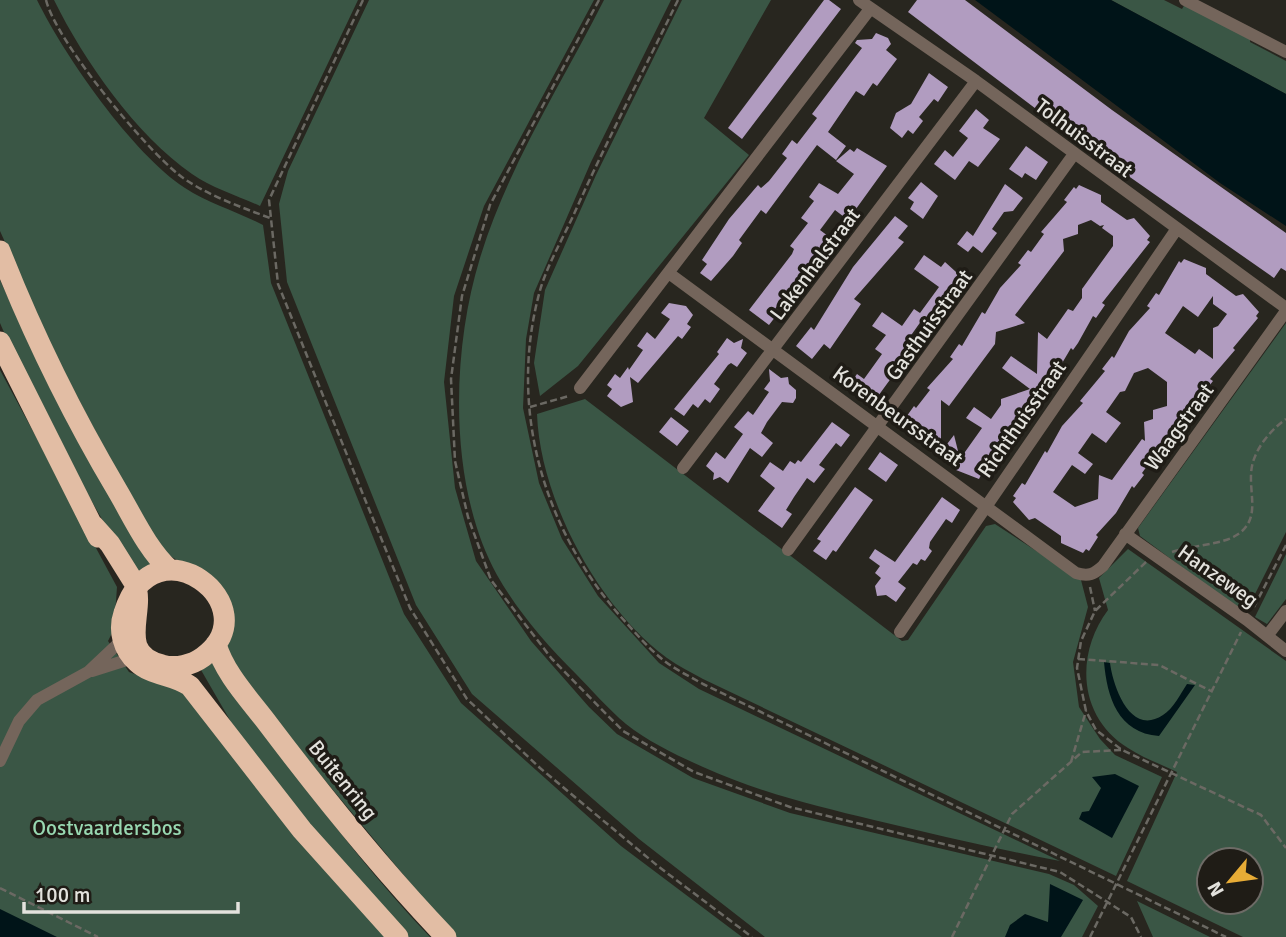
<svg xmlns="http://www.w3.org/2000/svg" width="1286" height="937" font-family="Signika,sans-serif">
	<rect width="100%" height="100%" fill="#28261f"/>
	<path fill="#3a5645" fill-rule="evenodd" d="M0 0H37C65 57 132 153 185 188 208 203 238 212 263 225L271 283 404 614 461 703 621 846 742 937H455L236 673 227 649 224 590C200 560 178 570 153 541L57 358 0 231Z
		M54 0H358L260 206C238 196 212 188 192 174 136 135 84 61 54 0Z
		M369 0H594L484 206 454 296 444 382 455 488 476 561 531 641 589 707 617 734 693 778 790 813 1049 874 1074 885 1098 906 1082 937H765L639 839 472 694 416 605 287 282 279 204 288 171Z
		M604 0H671L591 162 534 293 526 339 523 408 539 483 562 539 598 596 659 663 699 689 1060 861C997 849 936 835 874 820 816 806 758 792 703 767 678 756 647 741 626 724 608 709 592 690 576 674 546 644 518 612 497 575 448 486 451 352 480 258 508 166 561 85 604 0Z
		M682 0H771L704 118 749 155 578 366 540 396 534 363 545 290 596 175Z
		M1111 0H1164L1182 9 1185 4 1250 36V42L1286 61V94Z
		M0 280 38 363 151 565 137 576C86 497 44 415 3 330L0 323Z
		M1286 323V532L1245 614 1140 536 1138 528Z
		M0 370 117 587 114 629 108 641 129 672 184 692 387 937H0Z
		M585 399 902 641 908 640 986 526 995 524 1081 580 1088 607 1073 662 1079 707 1100 739 1115 755 1162 777 1116 876 703 679C691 672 678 666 667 658 598 607 540 499 537 414Z
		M1128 549 1286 661V937H1243L1127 881 1177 772C1161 764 1143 758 1128 748 1078 717 1075 654 1108 610L1099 578ZM1209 860H1251V902H1209Z
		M1286 554V599L1267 624 1255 617Z
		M215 661C283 757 349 852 430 937H407L348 872 238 734 201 670Z
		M1137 901 1210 937H1153Z"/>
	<path fill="#001418" d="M975 0H1111L1286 94V226L1220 183Z
		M1104 662 1110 663C1113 686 1130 737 1163 715 1173 709 1181 693 1187 684L1195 685 1159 736C1118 733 1107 697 1104 662Z
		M1115 774 1139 786 1112 838 1079 819 1082 812 1089 811 1101 788 1092 777Z
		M1050 884 1083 900 1061 937H1005L1010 925 1025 914 1048 922Z
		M0 909 57 937H0Z"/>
	<path fill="#b19cc0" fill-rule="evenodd" d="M824 0H829L841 9 742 139 728 128Z
		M917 0H965L1112 110 1286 233V271L1281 268 1274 278 1077 140 908 12Z
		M876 33 888 38 891 44 886 50 897 59 877 86 873 83 864 96 856 91 828 132 846 146 836 160 817 145 766 214 761 210 739 240 742 243 733 256 711 281 700 273 707 264 702 260 729 219 758 185 761 188 769 181 787 158 782 154 792 140 797 144 817 118 812 114 862 48 855 43 857 40 872 39Z
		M929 73 948 87 938 102 934 99 919 117 923 121 913 134 908 130 902 138 890 128 896 113 911 104Z
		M976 109 989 120 983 128 1000 139 978 167 969 161 955 180 934 164 945 150 953 157 968 138 959 131Z
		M1026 146 1048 162 1036 180 1025 173 1022 178 1009 169Z
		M857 148 887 166 848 220 835 210 820 230 832 239 828 246 804 274 806 276 794 292 789 289 775 309 779 312 769 325 749 310 792 254 794 249 790 246 808 223 801 218 814 201 809 197 819 183 838 194 854 174 836 161 850 149 854 152Z
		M921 182 938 196 923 219 910 209 914 202 908 198Z
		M1005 184 1023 198 1013 211 1004 212 992 229 997 233 982 253 973 246 968 252 957 244 967 231 973 236Z
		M1079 185 1101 195V202L1127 220 1134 218 1150 236 1147 240 1150 242 1102 303 1105 305 1096 318 1093 316 1078 343 1073 350 1071 348 1051 382 1048 380 1035 398 1038 400 1013 430 1016 432 1006 445 1004 443 984 477 981 475 979 479 956 470 957 463 926 441 920 443 904 426 907 421 904 420 914 406 916 408 930 390 927 388 953 359 950 357 959 344 962 346 982 312 985 314 1000 288 1021 265 1018 263 1028 250 1031 252 1044 234 1041 232 1067 202 1064 200 1074 187 1076 189ZM1091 220 1100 226 1104 225 1102 228 1113 236V246L1082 289V298L1073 311 1068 309 1047 339 1038 332 1037 374 1011 356 1002 368 1030 389 1001 399V405L991 419 974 407 966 418 982 428 960 459 954 435 941 452V400L949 406 995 344 996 332 1025 323 1015 315 1064 251 1063 239 1078 234V225Z
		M895 216 908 226 898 238 904 242 854 299 861 304 830 349 824 344 812 359 796 346 811 327 814 330 853 267Z
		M924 255 941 267 945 262 966 281 960 290 957 288 932 323 924 317 907 341 909 343 903 351 908 355 873 403 849 385 857 374 864 379 882 354 875 349 886 335 872 326 882 312 902 326 914 309 920 313 939 287 914 269Z
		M1184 259 1206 268V274L1236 296 1243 294 1259 312 1256 316 1258 318 1233 348 1235 350 1210 379 1213 381 1203 394 1200 392 1187 410 1190 412 1180 425 1178 423 1162 450 1157 456 1155 455 1142 473 1144 475 1134 488 1132 486 1116 513 1096 535 1098 537 1089 551 1086 549 1083 553 1061 543V536L1035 518 1029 520 1013 502 1016 498 1013 496 1022 483 1025 485 1045 451 1047 453 1062 426 1083 403 1080 401 1105 371 1102 369 1112 356 1114 358 1129 331 1150 308 1147 306 1156 293 1159 295 1179 261 1181 263ZM1213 296V304L1227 314 1218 326 1213 328V359L1199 349 1195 354 1165 333 1183 306 1198 317ZM1148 368 1167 382V406L1153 410V419L1144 422 1145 441 1142 439 1112 480 1099 475 1098 499 1075 507 1053 492 1072 465 1085 474 1093 464 1078 453 1092 433 1106 443 1121 423 1106 412 1120 392 1125 391 1134 373Z
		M669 303 686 306 693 315 687 324 691 327 682 339 678 336 638 383 630 377 633 402 621 407 607 396 612 389 607 385 615 374 620 378 628 367 629 370 643 350 637 346 647 332 655 339 670 319 661 313Z
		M727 338 734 343 743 339 741 348 747 353 737 367 731 363 728 365 714 384 720 389 710 403 705 399 698 408 693 404 684 416 674 409 719 354 717 352Z
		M769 369 781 378 788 377 789 384 796 390V398L793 403 782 402 767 422 761 433 773 443 762 457 750 448 728 483 720 477 713 480 714 473 706 466 716 452 725 459 743 434 734 427 748 411 753 415 769 392 764 389 770 381Z
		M671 417 689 431 677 446 659 432Z
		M832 422 850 435 841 447 836 443 819 465 825 469 814 483 807 478 794 497 786 510 792 514 782 528 758 511 775 488 760 476 770 462 783 471 790 461 795 464 798 460 801 462Z
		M880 452 898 465 886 482 868 469Z
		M855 487 873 500 836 552 833 550 826 560 813 551 821 541 817 539Z
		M942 497 960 510 952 523 946 519 930 542 929 548 932 551 925 561 921 559 917 565 913 563 898 582 906 588 896 602 886 595 877 596 875 586 881 578 875 573 880 566 869 558 875 549 895 562Z"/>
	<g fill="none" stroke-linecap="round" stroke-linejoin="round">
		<path stroke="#6b6963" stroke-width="2.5" stroke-dasharray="7 3.5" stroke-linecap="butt" d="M46 0C56 41 144 147 178 174 201 193 243 208 270 218
			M363 0 269 200 278 284 364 497 410 608 467 699 540 768 659 867 752 937
			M599 0 490 205 462 296 451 379 455 461 468 517 491 580 552 659 623 731 694 772 790 807 1060 872 1131 917 1141 937
			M678 0C643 72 606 142 574 214 563 238 549 262 541 287 507 404 542 527 621 617 634 631 647 647 662 659 674 669 689 676 703 684L1226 937
			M530 407 569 396
			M1172 552C1189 546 1223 544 1235 536 1265 519 1245 489 1253 462 1258 445 1272 429 1286 419
			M1146 562 1095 611 1081 641 1077 668 1086 711 1096 730 1122 750 1261 815 1286 848
			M1090 587 1095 611
			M1254 607 1286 545
			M1078 659 1159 665 1211 691
			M1071 762 1086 711
			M0 888 98 937
			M952 937 1012 814 1082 752 1121 750
			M1090 937 1241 632"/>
		<path stroke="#74655b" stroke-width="12" d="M859 0 976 81 1286 308
			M1185 0 1286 52
			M670 274 1076 573C1089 577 1094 574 1103 566L1286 311
			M580 388 870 9
			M683 468 976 81
			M1125 534 1247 620 1286 651
			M788 550 1074 154
			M900 632 1176 230
			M1267 636 1286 611
			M92 671 133 658
			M0 761 19 721 37 700 88 672 123 639"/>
		<path stroke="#e2bda4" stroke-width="21" d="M0 251C33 335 71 412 117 490 133 517 147 549 170 570
			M0 342 98 537
			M93 525 110 544 135 584C146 612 115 653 162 665 176 669 192 665 203 657 272 607 154 516 124 613 118 630 123 650 137 662 152 676 173 674 190 686L302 830 398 937
			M216 644C224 673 250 700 268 724 324 798 382 870 446 937"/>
	</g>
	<g text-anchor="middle" stroke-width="7" stroke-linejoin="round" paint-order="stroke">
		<g font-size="21" fill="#e3e2dd" stroke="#1f1c16">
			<text transform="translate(1084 138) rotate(37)" y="7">Tolhuisstraat</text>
			<text transform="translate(815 264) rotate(-53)" y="7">Lakenhalstraat</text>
			<text transform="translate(929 325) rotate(-54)" y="7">Gasthuisstraat</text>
			<text transform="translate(898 416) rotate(36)" y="7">Korenbeursstraat</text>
			<text transform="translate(1022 419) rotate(-55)" y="7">Richthuisstraat</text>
			<text transform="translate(1179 427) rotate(-54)" y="7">Waagstraat</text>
			<text transform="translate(1218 576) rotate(35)" y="7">Hanzeweg</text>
			<text transform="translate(343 780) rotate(51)" y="7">Buitenring</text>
		</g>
		<g font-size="21" fill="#98d8b1" stroke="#1f1c16">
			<text x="107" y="835">Oostvaardersbos</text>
		</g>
	</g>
	<g transform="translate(1230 881) rotate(241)"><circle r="33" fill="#1f1c16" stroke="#6d6b66" stroke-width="2"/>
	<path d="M0-5L12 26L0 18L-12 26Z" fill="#e7ac36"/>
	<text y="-10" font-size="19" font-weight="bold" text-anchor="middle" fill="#e3e2dd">N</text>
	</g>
	<path d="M24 902v10h214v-10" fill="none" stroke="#e3e2dd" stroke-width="3.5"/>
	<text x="35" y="902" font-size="21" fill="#e3e2dd" stroke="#1f1c16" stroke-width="5" paint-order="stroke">100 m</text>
</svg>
